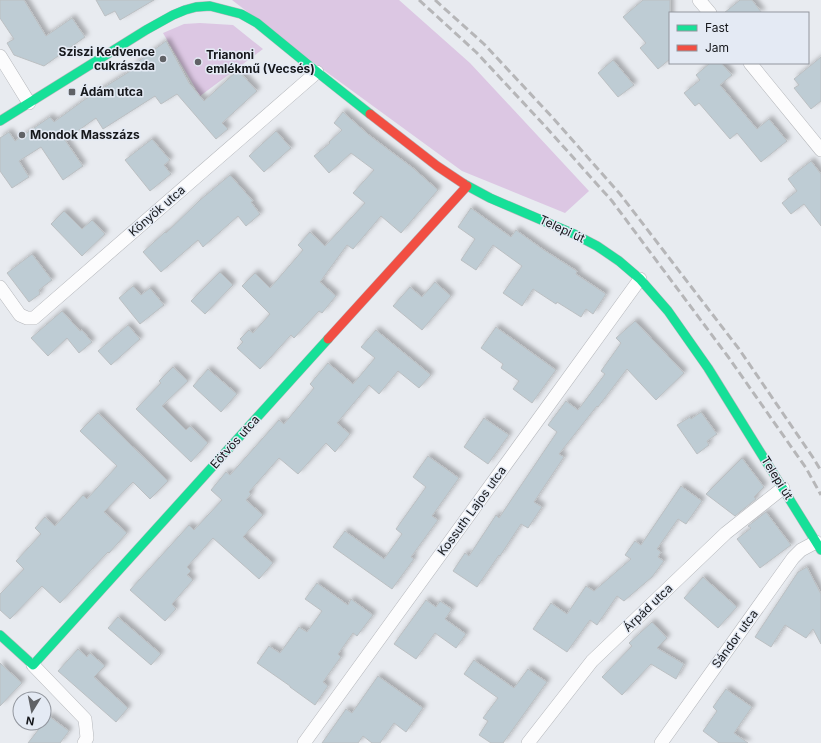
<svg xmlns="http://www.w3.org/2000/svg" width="821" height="743" font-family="Inter,sans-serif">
	<defs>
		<filter id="shadow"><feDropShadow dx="3.5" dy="-3.5" stdDeviation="2" flood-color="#0004"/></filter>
	</defs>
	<rect width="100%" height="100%" fill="#e8ebf0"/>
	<path fill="#dcc7e3" d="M232 0H399L470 63 589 191 565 213 462 171 310 60Z
		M200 23 233 25 263 49 200 96 163 33 184 24Z"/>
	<path fill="#beccd4" stroke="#bbbfc2" filter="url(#shadow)" d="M0 0H24L46 36 72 18 85 37 44 66 14 55 7 43 14 39 0 18Z
		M96 0H154L120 20 115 11 105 16Z
		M643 0H670V59L658 69 640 48 646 43 623 17Z
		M740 0H752L762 13H724Z
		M166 41 176 59 189 83 204 101 238 70 257 91 222 123 228 129 216 139 177 94 161 104 155 96 103 129 96 118 65 140 83 166 63 180 41 147 19 161 29 177 12 188 0 171V138L9 132 15 141 50 117 54 122 84 100 135 68 132 66Z
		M821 57V101L811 109 794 88 799 85 794 79Z
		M613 60 634 85 618 97 598 73Z
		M710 63H721L732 75 720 85 757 129 769 119 787 141 761 162 737 133 730 139 699 103 695 106 684 93 700 80 696 75Z
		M343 112 369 135 413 168 438 190 401 233 381 216 353 249 347 245 320 282 336 296 322 313 319 311 294 338 291 335 260 369 237 348 243 342 240 339 249 330 253 333 270 314 242 286 255 273 270 288 303 250 298 245 310 232 325 246 365 203 353 193 374 170 351 153 329 173 314 156 330 143 329 142 342 130 334 123Z
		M276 131 291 148 264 172 249 156Z
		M152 139 170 160 164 165 171 174 150 191 125 160Z
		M811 161 821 174V226L804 204 791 214 782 203 797 191 788 179Z
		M230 175 253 201 251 202 260 214 246 226 238 216 203 247 198 240 161 272 143 252 165 232 166 233 200 200Z
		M471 208 511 237 516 230 544 250 577 271 576 274 606 294 593 314 586 309 581 317 557 302 556 304 533 289 522 306 503 293 522 266 493 245 476 270 461 260 475 239 458 227Z
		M64 211 82 229 92 220 105 234 82 256 51 224Z
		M32 254 52 280 39 290 40 294 29 302 7 273Z
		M220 272 233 285 205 314 191 301Z
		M435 282 451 296 422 330 393 306 410 287 422 297Z
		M133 286 141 295 150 288 164 305 140 324 119 298Z
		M62 311 80 331 82 330 92 342 79 353 67 338 48 356 31 338Z
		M635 321 684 373 656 400 627 369 598 407 597 406 559 454 564 457 534 502 542 507 528 528 521 524 500 556 499 555 477 587 453 571 465 553 469 556 496 515 499 518 557 432 548 425 566 401 578 410 605 374 601 371 621 343 616 338Z
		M128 325 140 339 111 365 98 351Z
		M496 327 556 370 532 403 513 389 519 381 501 368 503 364 481 348Z
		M376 330 431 375 419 388 398 371 379 394 369 385 337 423 350 434 335 452 326 443 298 474 279 458 249 492 251 494 246 500 263 515 243 537 273 563 259 579 213 538 187 567 191 571 187 575 193 580 172 604 176 609 165 621 130 590 189 525 194 530 222 500 211 490 226 472 230 475 279 420 284 424 314 388 310 384 328 363 353 384 375 358 361 347Z
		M173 367 188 381 162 406 186 430 190 426 208 443 191 462 136 409 161 383 159 381Z
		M208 369 237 394 221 412 193 386Z
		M701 412 717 434 707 441 709 445 697 454 677 425 690 417 691 419Z
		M98 413 168 481 150 499 133 482 104 512 127 533 109 553 108 552 60 603 42 586 10 619 0 610V594L24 569 16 561 41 534 35 528 45 517 55 526 83 495 87 499 117 466 80 431Z
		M484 418 509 435 488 464 464 447Z
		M428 456 459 478 432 516 438 520 411 557 414 559 392 589 333 547 345 531 384 559 402 534 396 529 426 487 413 477Z
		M742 458 764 487 754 497 756 499 735 516 706 494Z
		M681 486 702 501 686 524 678 519 657 549 661 552 658 557 664 561 652 577 624 601 617 596 597 625 590 620 567 652 533 629 551 603 567 614 586 586 594 591 631 559 625 555 635 541 641 545Z
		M766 512 791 545 760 568 737 539 751 528 748 526Z
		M807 567 821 594V644L813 629 806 638 785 625 771 647 755 637 798 572Z
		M703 577 737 607 718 628 684 598Z
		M317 583 348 605 351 599 373 615 357 636 353 633 338 654 341 657 323 682 328 686 315 705 290 687V686L257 663 269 646 280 653 299 627 307 632 322 611 305 599Z
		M426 600 436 607 440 601 452 609 445 619 466 634 456 648 435 633 416 659 394 644Z
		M118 617 161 654 151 665 108 628Z
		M652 622 667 638 657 648 684 664 676 679 651 664 622 695 602 677 632 646 629 643Z
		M78 649 87 657 90 653 105 666 94 677 128 708 116 722 58 671Z
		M474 660 514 688 528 669 547 682 503 743H491L479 735 488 721 483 718 498 698 464 674Z
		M0 663 22 683 0 706Z
		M378 676 423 708 406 732 394 723 380 743H372L363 736 358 743H322L346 709 352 713Z
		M726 689 752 707 734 733 748 743H719L703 731 717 711 713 707Z
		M49 716 69 731 60 743H28Z"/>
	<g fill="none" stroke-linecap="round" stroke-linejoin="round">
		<g stroke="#b4b6ba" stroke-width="14">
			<path id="street" d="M699 0 710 13
				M0 56 29 103
				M750 63 821 150
				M0 287 20 315 27 318H34L317 72
				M33 665 85 719 87 738 84 743
				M304 743 640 279
				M528 743 592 661 726 533 783 488
				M661 743 793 558 801 550 816 542"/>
		</g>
		<g stroke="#b4b6ba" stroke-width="10">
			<path id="fast" d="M0 121 146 30 173 15 185 10 196 7 210 6 241 14 257 23 317 72 370 114
				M464 184 490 198 574 234 597 246 619 261 640 279 668 311 708 368 821 550
				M0 635 33 665 328 339"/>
		</g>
		<g stroke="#b4b6ba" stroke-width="10">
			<path id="jam" d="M370 114 437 166 464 184
				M328 339 467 186"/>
		</g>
		<use href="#street" stroke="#fcfcfd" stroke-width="13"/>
		<use href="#fast" stroke="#16e098" stroke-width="9"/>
		<use href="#jam" stroke="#f24e42" stroke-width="9"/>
		<path stroke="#b6b6b8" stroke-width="3" stroke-dasharray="8 4" stroke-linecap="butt" d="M419 0 476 52 545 126 612 201 729 358 806 468 821 495
			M435 0 484 44 553 118 620 194 739 349 814 459 821 471"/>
	</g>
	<g fill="#606266" stroke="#e4eaf4" stroke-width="1.5">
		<circle cx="163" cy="59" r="4"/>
		<circle cx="198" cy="62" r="4"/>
		<rect x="68" y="88" width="8" height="8" rx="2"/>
		<circle cx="22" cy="135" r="4"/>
	</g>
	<g text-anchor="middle" stroke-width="3" stroke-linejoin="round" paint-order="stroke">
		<g font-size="12" font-weight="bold" fill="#16181c" stroke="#e4eaf4" text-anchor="start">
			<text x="155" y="56" text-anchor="end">Sziszi Kedvence<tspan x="155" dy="14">cukrászda</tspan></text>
			<text x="206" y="59">Trianoni<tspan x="206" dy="14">emlékmű (Vecsés)</tspan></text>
			<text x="80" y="96">Ádám utca</text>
			<text x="30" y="139">Mondok Masszázs</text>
		</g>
		<g font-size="12" fill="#16181c" stroke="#e4eaf4">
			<text transform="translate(157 211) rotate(-41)" y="4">Könyök utca</text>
			<text transform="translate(562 229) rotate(25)" y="4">Telepi út</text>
			<text transform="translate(235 442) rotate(-48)" y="4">Eötvös utca</text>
			<text transform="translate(777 478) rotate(58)" y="4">Telepi út</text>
			<text transform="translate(472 511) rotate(-54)" y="4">Kossuth Lajos utca</text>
			<text transform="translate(648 608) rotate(-44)" y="4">Árpád utca</text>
			<text transform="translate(735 639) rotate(-54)" y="4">Sándor utca</text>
		</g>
	</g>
	<rect x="669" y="12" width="140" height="52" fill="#e4eaf4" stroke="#92969e"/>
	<rect x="677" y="25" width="20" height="6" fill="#16e098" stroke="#92969e"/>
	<text x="705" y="32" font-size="12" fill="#16181c">Fast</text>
	<rect x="677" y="45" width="20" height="6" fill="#f24e42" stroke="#92969e"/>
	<text x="705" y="52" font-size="12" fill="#16181c">Jam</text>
	<g transform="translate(32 711) rotate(190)"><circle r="19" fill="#e4eaf4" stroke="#92969e"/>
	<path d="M0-3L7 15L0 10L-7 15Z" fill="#606266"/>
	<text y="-6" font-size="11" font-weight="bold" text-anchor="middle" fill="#16181c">N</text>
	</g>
</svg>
